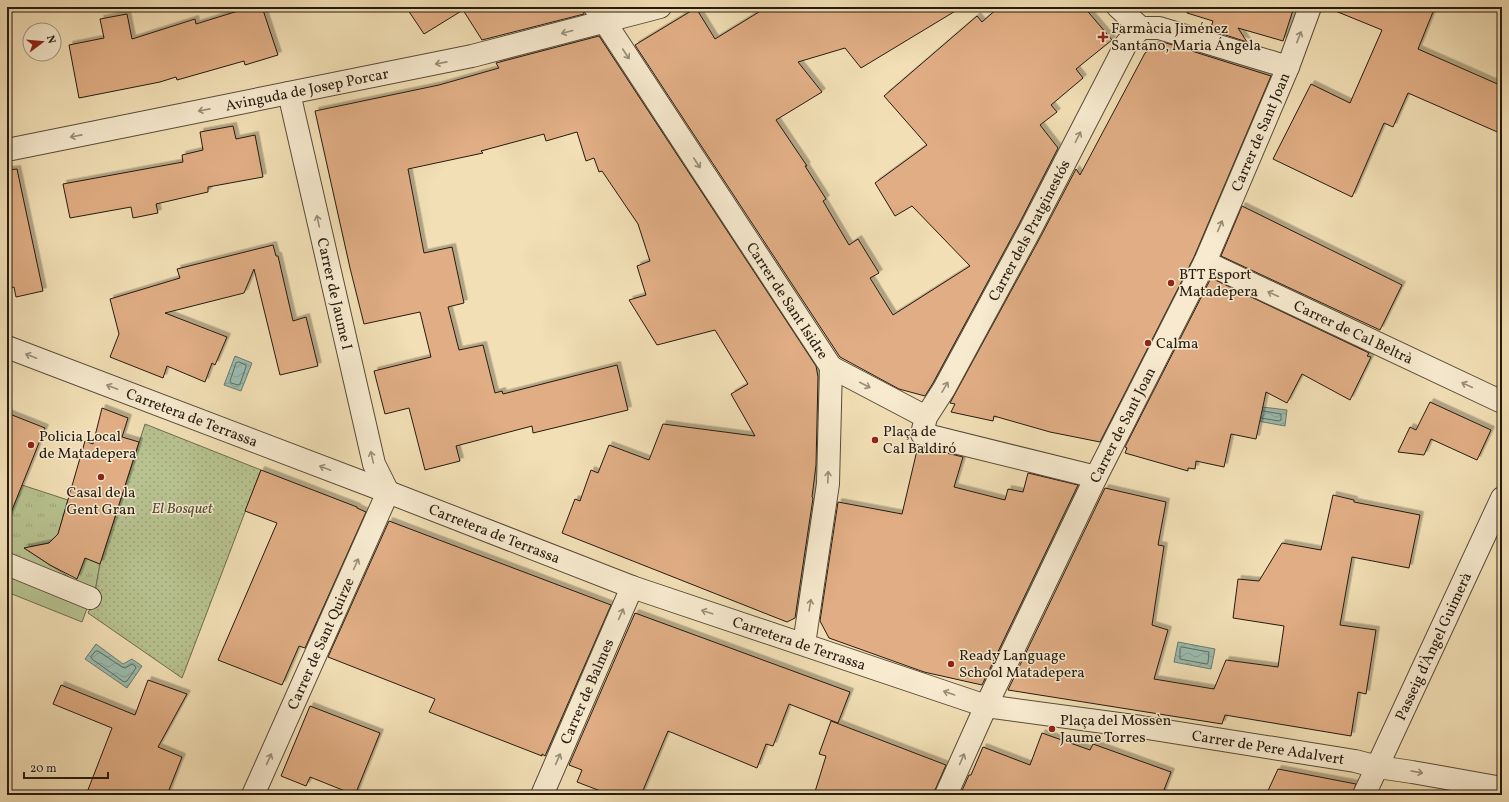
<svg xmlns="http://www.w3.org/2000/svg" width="1509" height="802" font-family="Vollkorn,serif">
	<defs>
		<pattern id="grass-tufts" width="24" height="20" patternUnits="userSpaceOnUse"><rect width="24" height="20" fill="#b7c290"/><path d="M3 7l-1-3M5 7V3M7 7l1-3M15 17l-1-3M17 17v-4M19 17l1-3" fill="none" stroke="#9da67b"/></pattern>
		<pattern id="garden-dots" width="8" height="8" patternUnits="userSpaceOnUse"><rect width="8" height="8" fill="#b7c290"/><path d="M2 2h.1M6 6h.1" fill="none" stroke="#9da67b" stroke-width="1.8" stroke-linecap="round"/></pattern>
		<pattern id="water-waves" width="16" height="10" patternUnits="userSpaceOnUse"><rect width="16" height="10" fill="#9bbcaf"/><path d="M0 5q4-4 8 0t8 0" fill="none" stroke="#85a196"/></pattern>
		<filter id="shadow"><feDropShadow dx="3.5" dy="-3.5" stdDeviation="0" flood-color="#0004"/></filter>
	</defs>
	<rect width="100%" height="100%" fill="#f2dfb5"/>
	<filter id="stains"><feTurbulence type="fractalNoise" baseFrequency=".005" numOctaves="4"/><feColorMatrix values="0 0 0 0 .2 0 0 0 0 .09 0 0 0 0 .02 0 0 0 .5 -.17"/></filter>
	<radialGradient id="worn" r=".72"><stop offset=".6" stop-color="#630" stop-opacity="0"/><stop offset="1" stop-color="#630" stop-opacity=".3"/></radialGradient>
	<path fill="url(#grass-tufts)" stroke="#6e6e50" d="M22 485 68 500 58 534 49 543 24 548 50 565 76 581 85 558 100 564 93 603 7 569V520L11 511 7 496Z"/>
	<path fill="#b7c290" stroke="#6e6e50" d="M7 570 89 603 82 622 7 592Z"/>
	<path fill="url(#garden-dots)" stroke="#6e6e50" d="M145 424 261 470 182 678 88 613 93 603 100 564Z"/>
	<path fill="url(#water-waves)" stroke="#6c7c6f" d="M235 356 252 363 241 391 224 385Z
		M1254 406 1287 410 1285 426 1252 420Z
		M1178 642 1215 649 1211 669 1174 662Z
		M96 644 123 664 132 659 142 666 127 688 85 659Z"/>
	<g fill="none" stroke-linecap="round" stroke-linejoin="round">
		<path stroke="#606c60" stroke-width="1" d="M239 362 246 365V367L240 384 238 385 231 383 230 381 236 363Z
			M1261 418 1279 421 1281 420V414L1263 411
			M1182 647 1209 652 1208 663 1206 664 1180 659V649Z
			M96 651H98L122 667 125 668 132 664 135 666 136 668 127 681 124 682 92 659 91 657Z"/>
	</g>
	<path fill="#e0ad84" stroke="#251b10" filter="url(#shadow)" d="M251 7H262L278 55 245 65 244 61 177 80 176 77 160 82 79 98 69 45 104 38 100 19 127 14 132 39 195 19 196 24Z
		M406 7H583L584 14 482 40 463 10 424 34Z
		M767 7H962L861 68 845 48 798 62 822 92 776 120 807 166H805L826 199 823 201 849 245 858 239 879 273 870 278 893 315 970 266 912 206 895 216 875 183 927 145 884 96 977 16 982 22 999 7H1084L1112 40 1076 69 1083 78 1051 105 1057 112 1040 125 1058 148 1019 224 933 383 925 396 899 389 840 357 635 45 696 8 715 39Z
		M1188 7H1294L1283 41 1238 28 1247 42 1210 30 1213 21 1187 13Z
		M1328 7H1435L1418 49 1502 86V134L1408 93 1393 127 1384 123 1352 197 1273 159 1311 84 1350 103 1382 30 1328 8Z
		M599 36 816 366 818 377 816 465 812 497 813 498 795 618 787 622 562 533 575 499 580 501 591 470 598 473 609 445 649 460 663 424 755 436 731 394 748 384 715 330 657 345 629 300 646 295 637 266 650 261 638 224 602 171 599 172 594 158 586 161 577 132 546 141 544 134 481 151 483 153 408 169 424 253 452 247 464 303 448 307 459 350 483 345 495 393 502 391 503 394 617 365 628 410 533 433 532 426 456 446 460 461 425 470 409 408 385 414 374 371 431 357 420 312 364 324 350 268 315 111 439 85 499 68 496 63Z
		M1163 42 1271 76 1194 257 1100 442 1050 432 994 416 993 421 951 412 955 404 950 403 1041 236 1076 169 1080 175 1145 53 1155 45Z
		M233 126 236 139 255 135 263 177 208 187V192L156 204 158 213 133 218 131 207 70 218 63 184 183 162 182 155 203 150 200 132Z
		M17 169 43 291 16 297 14 287 7 289V170Z
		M1242 206 1402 285 1380 330 1221 256Z
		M273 245 276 256H278L293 321 306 317 318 366 280 375 254 269 244 293 165 313 227 337 215 365 212 363 205 382 167 366 163 378 110 357 119 334 110 299 180 278 177 269Z
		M1211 278 1369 353 1367 356 1371 357 1350 400 1302 374 1287 403 1266 392 1256 439 1231 434 1224 467 1196 461 1195 469 1188 468V471L1125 453 1127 448 1125 447Z
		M1430 402 1491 430 1477 460 1431 439 1424 455 1398 452 1410 427 1416 430Z
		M102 408 128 418 122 437 139 442 100 564 85 558 77 579 50 565 24 548 49 543 58 534 85 441 93 444Z
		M7 413 45 428 8 520 7 519Z
		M918 446 963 457 954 487 1005 500 1008 489 1023 492 1028 473 1078 485 982 685 924 672 829 638 820 621 838 502 902 514Z
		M261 470 357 507V508L366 512 305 648 299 646 282 685 218 660 277 523 245 511Z
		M1105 488 1166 502 1158 545 1164 546 1152 625 1168 630 1154 679 1214 689 1226 660 1278 667 1284 626 1233 618 1238 579 1259 581 1282 543 1321 550 1333 495 1354 500V502L1420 515 1409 568 1352 557 1340 625 1376 630 1366 694 1358 692 1351 736 1225 715 1222 724 1008 690Z
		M389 521 611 605 545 756 542 754V756L429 712 435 699 328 657Z
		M635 613 850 692 838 723 789 704 773 746 766 744 757 768 668 731 641 795H611L577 782 582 770 569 765Z
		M148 680 187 694 158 747 182 757 167 795H86L112 728 53 704 61 685 135 715Z
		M310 706 380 733 355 795 310 777 306 786 281 776Z
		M831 721 946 765 935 790 934 795H814L826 756 819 754Z
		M1042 733 1090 750 1093 744 1171 772 1162 795H960L969 775H971L983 747 1030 765Z
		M1278 769 1356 784 1352 795H1266Z"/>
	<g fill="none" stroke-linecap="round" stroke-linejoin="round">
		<g stroke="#584c39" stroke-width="24">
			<g id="minor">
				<path id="s1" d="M595 7 831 367 828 484 804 644"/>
				<path d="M1118 7 1141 28H1159L1288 67"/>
				<path id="s2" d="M289 93 374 464 388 492"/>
				<path id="s3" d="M7 150 472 56 660 7"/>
				<path id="s4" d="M1205 262 1502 402"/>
				<path id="s5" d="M7 347 388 492 632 587 986 706 1141 727 1355 761 1378 767 1412 772 1502 788"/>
				<path d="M831 367 926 417"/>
				<path id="s6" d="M1096 477 922 434 926 417 944 389 1030 230 1126 44 1141 28"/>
				<path d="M7 564 90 598"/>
				<path id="s7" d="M253 795 388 492"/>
				<path id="s8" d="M542 795 632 587"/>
				<path id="s9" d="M946 795 986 706 1096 477 1205 262 1288 67 1310 7"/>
				<path id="s10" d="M1364 795 1502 498"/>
			</g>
		</g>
		<use href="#minor" stroke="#f7eacf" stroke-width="22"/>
	</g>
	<defs><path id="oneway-shaft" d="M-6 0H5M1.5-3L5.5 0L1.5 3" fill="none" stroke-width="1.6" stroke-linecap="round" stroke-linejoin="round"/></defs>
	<g stroke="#988d79">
		<use href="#oneway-shaft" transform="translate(567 32) rotate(165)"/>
		<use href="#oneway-shaft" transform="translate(1299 37) rotate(-69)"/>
		<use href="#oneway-shaft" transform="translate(626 54) rotate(57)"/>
		<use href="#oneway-shaft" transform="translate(441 63) rotate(169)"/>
		<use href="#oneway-shaft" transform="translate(204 110) rotate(169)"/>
		<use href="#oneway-shaft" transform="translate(76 136) rotate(169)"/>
		<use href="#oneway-shaft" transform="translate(1078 137) rotate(-63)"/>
		<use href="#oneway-shaft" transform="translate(697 163) rotate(57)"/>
		<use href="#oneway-shaft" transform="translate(318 221) rotate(-103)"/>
		<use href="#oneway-shaft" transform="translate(1220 226) rotate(-67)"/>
		<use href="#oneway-shaft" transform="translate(1273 294) rotate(-155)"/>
		<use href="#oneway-shaft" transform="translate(31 356) rotate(-159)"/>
		<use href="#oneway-shaft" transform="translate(865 385) rotate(27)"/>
		<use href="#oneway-shaft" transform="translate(1467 385) rotate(-155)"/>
		<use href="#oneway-shaft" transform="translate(112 387) rotate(-159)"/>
		<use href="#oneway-shaft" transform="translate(945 387) rotate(-60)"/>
		<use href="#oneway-shaft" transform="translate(372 457) rotate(-103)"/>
		<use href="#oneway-shaft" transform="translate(325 468) rotate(-159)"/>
		<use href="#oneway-shaft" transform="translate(828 477) rotate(-88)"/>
		<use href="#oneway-shaft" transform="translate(356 564) rotate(-66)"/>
		<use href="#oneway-shaft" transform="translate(810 605) rotate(-81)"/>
		<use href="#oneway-shaft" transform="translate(707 612) rotate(-162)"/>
		<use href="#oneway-shaft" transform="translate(621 614) rotate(-66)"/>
		<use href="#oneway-shaft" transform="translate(949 693) rotate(-161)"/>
		<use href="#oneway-shaft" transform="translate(269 759) rotate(-66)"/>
		<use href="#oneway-shaft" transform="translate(558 759) rotate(-66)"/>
		<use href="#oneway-shaft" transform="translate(962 759) rotate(-66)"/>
		<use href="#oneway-shaft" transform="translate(1417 772) rotate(10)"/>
	</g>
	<g fill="#8f2418" stroke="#f7eacf" stroke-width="1.5">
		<path d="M1101 31h4v4h4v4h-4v4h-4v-4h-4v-4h4z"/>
		<circle cx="1171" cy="283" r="4"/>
		<circle cx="1148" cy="343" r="4"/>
		<circle cx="875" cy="440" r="4"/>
		<circle cx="31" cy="445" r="4"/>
		<circle cx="101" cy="477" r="4"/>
		<circle cx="951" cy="664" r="4"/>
		<circle cx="1052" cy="729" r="4"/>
	</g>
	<g text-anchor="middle" stroke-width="3" stroke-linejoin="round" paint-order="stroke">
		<g font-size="15" fill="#251b10" stroke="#f7eacf" text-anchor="start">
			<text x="1111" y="33">Farmàcia Jiménez<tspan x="1111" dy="17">Santano, Maria Ángela</tspan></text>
			<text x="1179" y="279">BTT Esport<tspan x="1179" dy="17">Matadepera</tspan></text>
			<text x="1156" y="348">Calma</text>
			<text x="883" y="436">Plaça de<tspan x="883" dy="17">Cal Baldiró</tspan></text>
			<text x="39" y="441">Policia Local<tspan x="39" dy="17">de Matadepera</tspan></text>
			<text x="101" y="497" text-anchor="middle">Casal de la<tspan x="101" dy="17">Gent Gran</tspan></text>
			<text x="959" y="660">Ready Language<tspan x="959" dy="17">School Matadepera</tspan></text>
			<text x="1060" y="725">Plaça del Mossèn<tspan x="1060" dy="17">Jaume Torres</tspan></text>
		</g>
		<g font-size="15" fill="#251b10" stroke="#f7eacf">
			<text dy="5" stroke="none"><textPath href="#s3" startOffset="306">Avinguda de Josep Porcar</textPath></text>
			<text dy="5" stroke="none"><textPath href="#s9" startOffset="734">Carrer de Sant Joan</textPath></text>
			<text dy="5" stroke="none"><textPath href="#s6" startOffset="410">Carrer dels Pratginestós</textPath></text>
			<text dy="5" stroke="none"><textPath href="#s2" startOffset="206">Carrer de Jaume I</textPath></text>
			<text dy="5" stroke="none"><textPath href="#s1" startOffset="351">Carrer de Sant Isidre</textPath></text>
			<text dy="5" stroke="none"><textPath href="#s4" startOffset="164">Carrer de Cal Beltrà</textPath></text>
			<text dy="5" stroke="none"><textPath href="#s5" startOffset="198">Carretera de Terrassa</textPath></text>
			<text dy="5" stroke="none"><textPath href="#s9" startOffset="410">Carrer de Sant Joan</textPath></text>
			<text dy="5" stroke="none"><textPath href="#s5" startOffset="522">Carretera de Terrassa</textPath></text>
			<text dy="5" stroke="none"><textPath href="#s5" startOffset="846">Carretera de Terrassa</textPath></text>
			<text dy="5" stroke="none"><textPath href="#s7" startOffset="166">Carrer de Sant Quirze</textPath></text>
			<text dy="5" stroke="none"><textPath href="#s10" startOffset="164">Passeig d'Àngel Guimerà</textPath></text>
			<text dy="5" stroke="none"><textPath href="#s8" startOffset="113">Carrer de Balmes</textPath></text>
			<text dy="5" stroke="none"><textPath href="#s5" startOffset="1328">Carrer de Pere Adalvert</textPath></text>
		</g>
		<g font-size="15" font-style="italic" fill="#514d36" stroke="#f7eacf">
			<text x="182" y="513">El Bosquet</text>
		</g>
	</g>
	<rect width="1509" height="802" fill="none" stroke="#f2dfb5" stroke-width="24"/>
	<rect x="8" y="8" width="1493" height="786" fill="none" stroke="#251b10" stroke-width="2"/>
	<rect x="12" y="12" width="1485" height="778" fill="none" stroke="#251b10"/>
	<g transform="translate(42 42) rotate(74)"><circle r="19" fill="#f7eacf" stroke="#a39783"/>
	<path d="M0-3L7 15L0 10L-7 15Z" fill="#8f2418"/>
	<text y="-6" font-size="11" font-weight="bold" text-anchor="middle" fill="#251b10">N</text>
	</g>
	<path d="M24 772v6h84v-6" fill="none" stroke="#251b10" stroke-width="2"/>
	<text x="30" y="772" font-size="12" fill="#251b10" stroke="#f7eacf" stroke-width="3" paint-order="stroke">20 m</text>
	<rect width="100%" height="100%" filter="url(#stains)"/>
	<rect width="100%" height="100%" fill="url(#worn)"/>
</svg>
